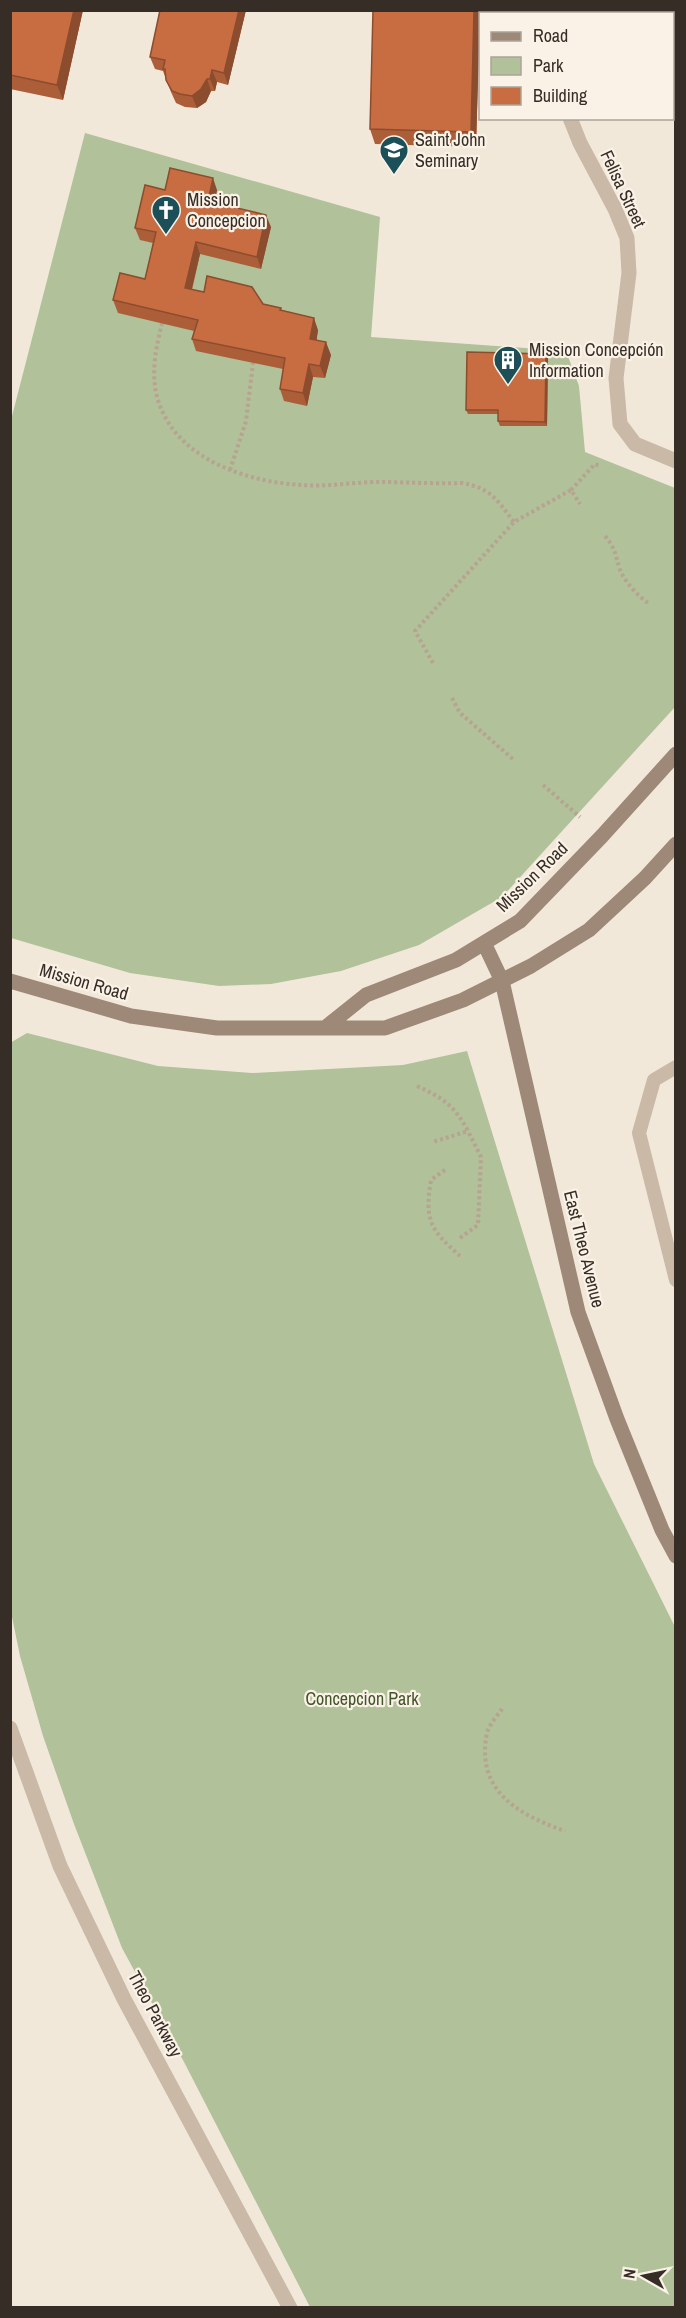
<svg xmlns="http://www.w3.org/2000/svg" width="686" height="2318" font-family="'Archivo Narrow',sans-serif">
	<rect width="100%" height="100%" fill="#f2e8da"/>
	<path fill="#b1c19a" d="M85 133 380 217 371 337 566 351 579 386 585 452 675 488V707L502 897 419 945 341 971 271 984 219 986 130 973 11 938V420Z
		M27 1033 158 1066 252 1073 403 1065 467 1051 594 1464 675 1627V2307H310L184 2062 122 1948 74 1824 43 1736 20 1656 11 1612 10 1043Z"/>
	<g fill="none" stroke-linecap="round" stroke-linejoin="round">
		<path stroke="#b6a390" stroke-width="4" stroke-dasharray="3 3" stroke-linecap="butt" d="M162 323C156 348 150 374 158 400 176 459 246 482 302 485 327 487 354 482 379 482 407 482 434 484 462 483 491 488 497 500 514 522
			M230 470 246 421 253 363
			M571 490 595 464 600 466
			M605 536C616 549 615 555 620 570 625 582 638 596 648 603
			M433 663 415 631 514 522 571 490 580 504
			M452 698 460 713 514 760
			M543 785 580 817
			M417 1086C443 1098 454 1105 468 1131L433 1142
			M445 1170 431 1180C424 1221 431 1230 460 1256
			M460 1238 478 1225 481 1157 468 1131
			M502 1709C497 1716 489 1725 487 1733 475 1791 519 1815 565 1831"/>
		<path stroke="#cab9a6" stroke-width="14" d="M676 1067 654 1080 639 1133 676 1280"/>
		<path stroke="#cab9a6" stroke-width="15" d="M558 14V10
			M570 118 580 143 615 209 627 238 629 273 616 378 620 424 635 444 676 461
			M10 1728 60 1866 124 1999 290 2308"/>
		<path stroke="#9e8877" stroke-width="15" d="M484 943 502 981 578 1312 617 1419 662 1530 676 1556
			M10 981 131 1016 217 1028H385L463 1000 531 966 589 930 645 878 676 844
			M326 1027 366 995 456 960 520 921 602 836 676 754"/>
	</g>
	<path fill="#ac5e39" d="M10 10H83L63 100 10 89Z
		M160 10H246L228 85 217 82 215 91H211L206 102 197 108 185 107 176 103 171 92 163 71 155 69 150 57Z
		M480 10 476 147 375 144 370 129Z
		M165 190H217L214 203 271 227 261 269 200 254 192 290 281 308 282 311 318 330 316 341 331 355 325 378 313 377 307 406 284 401 280 389 283 369 196 351 192 339 194 331 118 313 113 300 145 279 153 243 140 240 135 228Z
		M548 358 547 426H500L498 421V414H468L466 410Z"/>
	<path fill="#8c4c2e" d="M74 10H83L63 100 57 85Z
		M239 10H246L228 85 224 73Z
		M474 10H480L476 147 471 132Z
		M212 70 217 82 215 91 210 79Z
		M207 79 211 91 206 102 197 108 192 96Z
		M213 178 217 190 212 213 208 201Z
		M266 215 271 227 261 269 257 257Z
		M196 242 200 254 189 300 185 288Z
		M314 318 318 330 315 352 310 339Z
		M326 342 331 355 325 378 320 366Z
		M546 354 548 358 547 426 545 422Z
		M309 364 313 377 307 406 303 393Z"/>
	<path fill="#c86d42" stroke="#8c4c2e" stroke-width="1.5" d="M10 10H74L57 85 10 75Z
		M160 10H239L224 73 212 70 210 79H207L201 89 192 96 180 94 172 91 166 80 165 69H163L165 60 150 57Z
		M373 10H474L471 132 370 129Z
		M170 168 213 178 208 201 266 215 257 257 196 242 185 288 204 292 207 276 252 287 263 304 281 308 280 310 314 318 310 339 326 342 320 366 309 364 303 393 280 389 285 358 192 339 198 320 113 300 120 273 145 279 156 232 135 228 145 185 165 190Z
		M467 352 546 354 545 422 498 421V410H466Z"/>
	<defs>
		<g id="school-pin" transform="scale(1.5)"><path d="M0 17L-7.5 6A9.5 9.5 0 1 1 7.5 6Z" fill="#1c4f58" stroke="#faf2e6"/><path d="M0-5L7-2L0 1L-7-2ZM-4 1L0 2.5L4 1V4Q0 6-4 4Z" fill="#fff"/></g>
		<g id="church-pin" transform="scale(1.5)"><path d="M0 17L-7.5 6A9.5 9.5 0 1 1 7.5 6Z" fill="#1c4f58" stroke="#faf2e6"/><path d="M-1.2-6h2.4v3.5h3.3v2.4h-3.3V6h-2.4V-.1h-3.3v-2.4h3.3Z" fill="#fff"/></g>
		<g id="building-pin" transform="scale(1.5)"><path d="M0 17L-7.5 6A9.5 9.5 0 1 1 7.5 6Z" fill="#1c4f58" stroke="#faf2e6"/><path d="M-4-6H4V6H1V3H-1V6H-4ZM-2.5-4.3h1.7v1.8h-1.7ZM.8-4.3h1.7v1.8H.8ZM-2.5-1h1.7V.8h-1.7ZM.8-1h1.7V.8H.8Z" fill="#fff"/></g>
	</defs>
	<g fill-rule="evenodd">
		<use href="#school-pin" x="394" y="150"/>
		<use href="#church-pin" x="166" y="210"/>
		<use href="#building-pin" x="508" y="360"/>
	</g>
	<g text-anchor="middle" stroke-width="4.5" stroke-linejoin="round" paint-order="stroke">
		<g font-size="18" fill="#362d27" stroke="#faf2e6" text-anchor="start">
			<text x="415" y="146">Saint John<tspan x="415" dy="21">Seminary</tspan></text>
			<text x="187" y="206">Mission<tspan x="187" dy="21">Concepcion</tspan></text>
			<text x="529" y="356">Mission Concepción<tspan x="529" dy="21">Information</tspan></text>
		</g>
		<g font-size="18" fill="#362d27" stroke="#faf2e6">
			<text transform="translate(623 189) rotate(65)" y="6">Felisa Street</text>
			<text transform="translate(532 877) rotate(-44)" y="6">Mission Road</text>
			<text transform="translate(84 982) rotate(16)" y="6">Mission Road</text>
			<text transform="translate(584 1249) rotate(76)" y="6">East Theo Avenue</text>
			<text transform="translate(155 2014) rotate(62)" y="6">Theo Parkway</text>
		</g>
		<g font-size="18" fill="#42552a" stroke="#faf2e6">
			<text x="362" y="1705">Concepcion Park</text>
		</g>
	</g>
	<rect width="686" height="2318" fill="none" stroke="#362d27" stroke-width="24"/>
	<rect x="479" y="12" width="195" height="108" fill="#faf2e6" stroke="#aca39a" stroke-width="1.5"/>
	<rect x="491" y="32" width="30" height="9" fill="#9e8877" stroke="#aca39a" stroke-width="1.5"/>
	<text x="533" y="42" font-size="18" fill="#362d27">Road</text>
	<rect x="491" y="57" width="30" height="18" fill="#b1c19a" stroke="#aca39a" stroke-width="1.5"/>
	<text x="533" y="72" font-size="18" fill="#362d27">Park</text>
	<rect x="491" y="87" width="30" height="18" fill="#c86d42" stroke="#aca39a" stroke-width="1.5"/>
	<text x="533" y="102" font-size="18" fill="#362d27">Building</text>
	<g transform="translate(644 2276) rotate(279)" stroke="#faf2e6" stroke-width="4.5" paint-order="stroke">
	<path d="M0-4.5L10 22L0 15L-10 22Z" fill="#362d27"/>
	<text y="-9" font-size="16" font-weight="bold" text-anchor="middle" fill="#362d27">N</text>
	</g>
</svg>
